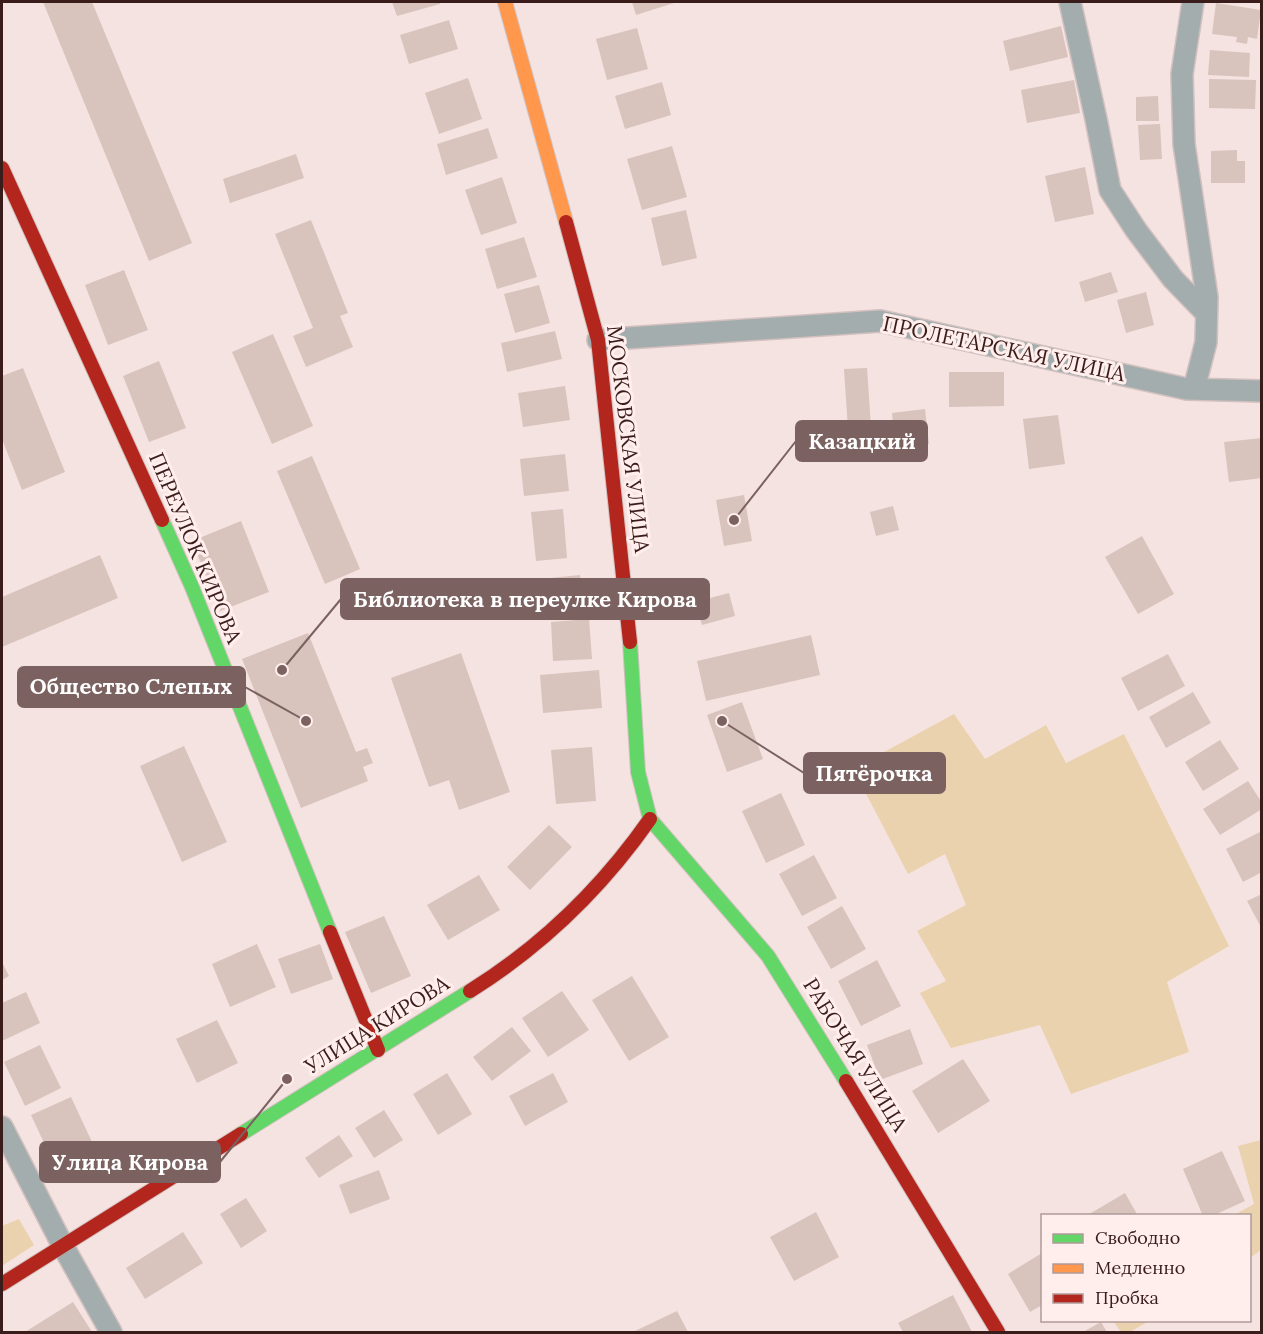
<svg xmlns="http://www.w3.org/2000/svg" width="1263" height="1334" font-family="Lora,serif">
	<rect width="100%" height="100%" fill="#f5e3e1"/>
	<path fill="#ebd2ae" d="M954 714 985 759 1046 725 1066 763 1124 734 1229 946 1167 982 1189 1052 1071 1094 1040 1025 951 1048 920 993 946 981 917 931 966 905 945 854 908 874 853 769Z
		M1261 1140V1250L1250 1258V1216L1234 1215 1254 1204 1238 1146Z
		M19 1219 34 1245 2 1266V1226Z
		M1113 1321H1149L1130 1332H1121Z"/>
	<path fill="#d8c3bd" d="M43 2H92L192 243 149 261Z
		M392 2H440V4L397 16Z
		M632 2H677L636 15Z
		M1216 3 1261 10 1257 39 1248 37 1247 44 1236 42 1237 37 1212 34Z
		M449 20 458 49 409 64 400 35Z
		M1061 26 1068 57 1010 71 1003 41Z
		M637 28 648 69 607 80 596 39Z
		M1210 50 1250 53 1249 77 1208 75Z
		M468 78 482 119 439 134 425 93Z
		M1209 79 1256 80 1255 109 1209 108Z
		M1074 80 1080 113 1027 123 1021 90Z
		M662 82 671 115 625 129 615 96Z
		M1158 96 1159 121H1136V97Z
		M1160 124 1162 159 1140 160 1138 125Z
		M488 128 498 158 446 175 437 144Z
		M672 146 687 197 642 210 627 159Z
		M1237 150V161H1245V183H1211V151Z
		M296 154 304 178 230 203 223 179Z
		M1085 167 1094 214 1055 222 1045 176Z
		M502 177 517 223 481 235 465 190Z
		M686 210 697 258 662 266 651 218Z
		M311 220 348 313 340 316 353 347 306 367 293 336 313 328 275 234Z
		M524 237 537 277 497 289 485 249Z
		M124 270 148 330 108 345 85 285Z
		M1111 272 1118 292 1085 302 1079 282Z
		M539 285 550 323 515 333 504 294Z
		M1146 292 1154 325 1126 333 1117 300Z
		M555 331 562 359 507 372 501 343Z
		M273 334 313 426 272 444 232 352Z
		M159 361 186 428 149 442 123 376Z
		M23 368 65 472 22 490 2 439V376Z
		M867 368 872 442 849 444 844 369Z
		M949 372H1004V406L949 407Z
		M565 386 570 420 523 427 518 393Z
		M925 409 929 444 895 447 892 413Z
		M1058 415 1065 464 1029 469 1023 419Z
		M1262 438V478L1229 482 1224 442Z
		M565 454 569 491 524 496 520 459Z
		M312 456 360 569 325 584 277 471Z
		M744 495 752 541 724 546 716 500Z
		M893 506 899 530 876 536 870 512Z
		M563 509 567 558 536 561 531 512Z
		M241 521 269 592 220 611 192 541Z
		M1142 536 1174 594 1138 614 1105 557Z
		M100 555 118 598 2 647V597Z
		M580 575 583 601 534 607 531 580Z
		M729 593 735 616 702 625 695 602Z
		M589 619 592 659 553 661 551 622Z
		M308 633 356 752 367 748 373 763 363 767 368 781 301 808 242 659Z
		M811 635 820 675 706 701 697 661Z
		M461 653 510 792 459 810 449 780 429 787 391 678Z
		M1168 654 1185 686 1138 711 1121 678Z
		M599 670 602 708 543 713 540 675Z
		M1193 692 1211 723 1166 748 1149 717Z
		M742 702 763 759 727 772 707 715Z
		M1220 740 1239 769 1203 791 1185 762Z
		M184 746 227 842 182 862 140 766Z
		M592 747 596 801 556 804 551 750Z
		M1248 781 1262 803V809L1220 835 1203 809Z
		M781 793 805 845 766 863 742 811Z
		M549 825 572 847 530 890 507 867Z
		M1262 831V872L1243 882 1226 849Z
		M814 855 837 898 802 916 779 874Z
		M479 875 500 910 448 940 427 905Z
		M1262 894V929L1247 901Z
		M842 906 866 949 831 969 807 927Z
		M384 916 411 976 371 993 345 932Z
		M257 944 276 987 230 1007 212 964Z
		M320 944 333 979 291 994 278 959Z
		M877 960 901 1006 861 1026 838 981Z
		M2 962 9 976 2 980Z
		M632 976 669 1037 629 1061 592 1000Z
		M562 991 589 1030 548 1057 522 1018Z
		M26 992 40 1023 2 1041V1003Z
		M217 1020 238 1063 197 1083 176 1039Z
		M512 1027 531 1051 492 1081 473 1057Z
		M910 1029 923 1064 880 1080 867 1045Z
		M40 1045 61 1088 25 1106 4 1062Z
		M963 1059 990 1101 938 1133 912 1091Z
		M447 1073 472 1114 438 1135 413 1094Z
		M553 1073 568 1102 525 1126 509 1096Z
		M71 1097 92 1142 52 1160 31 1115Z
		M384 1110 403 1140 374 1158 355 1128Z
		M339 1135 353 1156 319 1178 305 1158Z
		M1222 1151 1245 1201 1212 1216H1203L1183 1169Z
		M379 1170 390 1199 350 1214 339 1185Z
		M1125 1193 1138 1216H1086Z
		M246 1198 267 1231 241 1248 220 1214Z
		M816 1212 839 1257 794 1281 770 1237Z
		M183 1232 203 1263 145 1299 126 1268Z
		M1042 1253V1305L1030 1312 1008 1274Z
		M953 1295 972 1332H903L898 1323Z
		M73 1302 92 1332H25Z
		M677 1311 688 1332H633Z
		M1101 1322 1107 1332H1083Z"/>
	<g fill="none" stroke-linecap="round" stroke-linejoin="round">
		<g stroke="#d2c1bf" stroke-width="24">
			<path id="street" d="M1070 2 1096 119 1110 190 1136 230 1173 279 1206 313
				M1193 2 1182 74 1184 144 1207 297 1206 342 1194 389
				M598 340 880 321 1187 389 1262 391
				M2 1127 63 1246 111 1332"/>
		</g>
		<g stroke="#d2c1bf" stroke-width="16">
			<path id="fast" d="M162 520 192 587 330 932
				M630 642 638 772 650 819 768 956 846 1081
				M241 1134 470 991"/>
		</g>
		<g stroke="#d2c1bf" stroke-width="16">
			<path id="slow" d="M505 2 566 222"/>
		</g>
		<g stroke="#d2c1bf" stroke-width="16">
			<path id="jam" d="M2 168 162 520
				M566 222 598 340 630 642
				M330 932 378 1050
				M470 991C542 946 601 889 650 819
				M846 1081 998 1332
				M2 1284 241 1134"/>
		</g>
		<use href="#street" stroke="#a4adad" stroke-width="21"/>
		<use href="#fast" stroke="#63d668" stroke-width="14"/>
		<use href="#slow" stroke="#ff974d" stroke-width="14"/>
		<use href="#jam" stroke="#b3261e" stroke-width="14"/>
	</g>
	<g text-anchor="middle" stroke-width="6" stroke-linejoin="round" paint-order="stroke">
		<g font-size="21" fill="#3a1d1b" stroke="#ffeeec">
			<text transform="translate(1004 349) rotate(12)" y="7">ПРОЛЕТАРСКАЯ УЛИЦА</text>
			<text transform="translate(628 439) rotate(83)" y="7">МОСКОВСКАЯ УЛИЦА</text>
			<text transform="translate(195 548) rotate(67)" y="7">ПЕРЕУЛОК КИРОВА</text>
			<text transform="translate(377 1025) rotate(-32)" y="7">УЛИЦА КИРОВА</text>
			<text transform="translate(855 1055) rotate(58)" y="7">РАБОЧАЯ УЛИЦА</text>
		</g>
	</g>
	<path fill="none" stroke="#7b6260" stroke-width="2" d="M734 520L796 441M282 670L341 599M306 721L245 687M722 721L804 773M287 1079L220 1162"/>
	<g fill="#7b6260" stroke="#ffeeec" stroke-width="2">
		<circle cx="734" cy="520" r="6"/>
		<circle cx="282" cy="670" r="6"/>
		<circle cx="306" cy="721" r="6"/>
		<circle cx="722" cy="721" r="6"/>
		<circle cx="287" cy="1079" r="6"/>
	</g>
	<g fill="#7b6260" stroke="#7b6260" stroke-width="2">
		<rect x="796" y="421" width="131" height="40" rx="6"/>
		<rect x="341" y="579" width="368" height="40" rx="6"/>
		<rect x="18" y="667" width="227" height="40" rx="6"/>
		<rect x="804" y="753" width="141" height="40" rx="6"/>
		<rect x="40" y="1142" width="180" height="40" rx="6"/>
	</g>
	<g font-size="22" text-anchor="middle" font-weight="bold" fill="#fff">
		<text x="862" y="449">Казацкий</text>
		<text x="525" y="607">Библиотека в переулке Кирова</text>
		<text x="131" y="694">Общество Слепых</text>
		<text x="874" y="781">Пятёрочка</text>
		<text x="130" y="1170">Улица Кирова</text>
	</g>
	<rect width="1263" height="1334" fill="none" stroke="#3a1d1b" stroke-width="6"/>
	<rect x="1041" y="1214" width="210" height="108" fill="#ffeeec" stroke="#b09a98" stroke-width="1.5"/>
	<rect x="1053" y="1234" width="30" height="9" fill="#63d668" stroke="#b09a98" stroke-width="1.5"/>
	<text x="1095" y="1244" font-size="18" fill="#3a1d1b">Свободно</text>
	<rect x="1053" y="1264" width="30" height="9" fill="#ff974d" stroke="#b09a98" stroke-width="1.5"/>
	<text x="1095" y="1274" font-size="18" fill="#3a1d1b">Медленно</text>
	<rect x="1053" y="1294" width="30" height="9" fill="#b3261e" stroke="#b09a98" stroke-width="1.5"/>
	<text x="1095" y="1304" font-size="18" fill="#3a1d1b">Пробка</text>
</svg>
